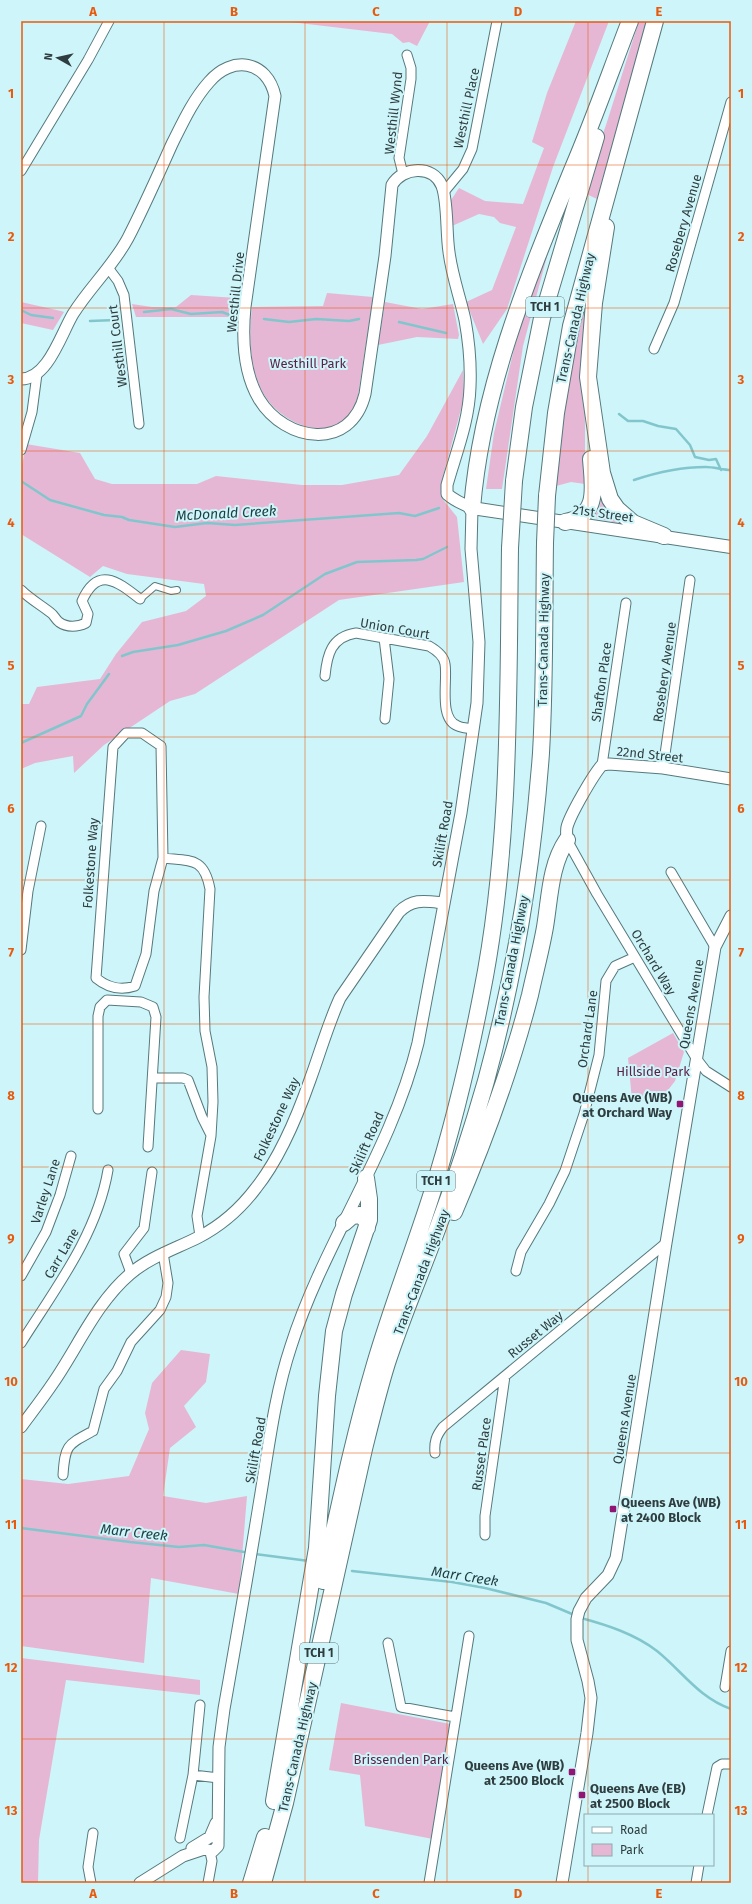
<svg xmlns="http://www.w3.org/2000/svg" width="752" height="1904" font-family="'Fira Sans',sans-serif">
	<rect width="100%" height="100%" fill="#cef5f9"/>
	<path fill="#e6b7d4" d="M282 21H430L417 46 409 42 403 43 392 34Z
		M576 21H609L553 167 507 309 483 344 466 302 492 290 516 227 500 223 494 217 479 214 452 226 451 200 459 188 485 201 523 204 544 148 532 142 547 93Z
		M639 21H647L597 199 582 192 606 125Z
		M549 249 523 346 502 489H486L494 433 519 328Z
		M587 280 585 360V484L571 482 556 486 563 404Z
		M327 293 373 297 358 396C344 449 282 429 262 391 249 366 249 335 252 307L323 306Z
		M191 295 237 298 234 317H136L132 304 152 307H176Z
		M21 302 61 311 64 312 53 330 21 323Z
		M385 302 422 309 453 304 459 335 458 339 417 337 378 345Z
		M463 370 464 398 442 480 441 497 457 517 464 582 339 600 195 694 170 701 104 745 74 773 73 756 35 763 21 769V704H29L37 687 100 679 116 654 142 622 186 611 206 596 204 584 127 574 103 566 90 577 21 534V471L26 444 80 453 95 479 112 484H197L216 476 302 485H342L399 475 427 436Z
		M602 493 625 525 591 517 599 511Z
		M673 1033 684 1052 675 1081 659 1102 632 1100 628 1058Z
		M181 1350 210 1354 206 1382 184 1406 196 1427 170 1448 163 1496 206 1503 247 1496 239 1594 151 1578 144 1663 21 1646V1479L68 1484 129 1476 149 1429 145 1413 152 1383Z
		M21 1658 200 1680V1695L66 1680 39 1840 38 1883H21Z
		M341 1703 450 1724 433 1839 365 1826 360 1775 329 1770Z"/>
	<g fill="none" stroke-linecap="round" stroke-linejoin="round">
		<path stroke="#82c6cd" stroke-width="2.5" d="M21 310 31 315 53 318
			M144 312 171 309 191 314 222 312 230 315
			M264 319 289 322 316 319 349 321 359 319
			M90 321 116 320
			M399 322 446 333
			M619 414 628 421H643L658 426 676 429 690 445 695 457 709 460 716 459 721 470
			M634 480C658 472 680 467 706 467 714 467 723 470 731 470
			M21 481 50 500 104 515 122 517 129 520 175 527 207 523 235 525 399 513 415 516 439 508
			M122 656 133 652 178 645 226 631 263 615 325 574 357 562 416 560 423 559 447 547
			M21 743 81 716 87 704 109 674
			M21 1528 130 1542 179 1547 204 1545 244 1552
			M255 1554 309 1561
			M352 1571 452 1582 485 1588 546 1603 572 1614
			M581 1618C607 1625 635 1634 657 1651 682 1671 699 1698 731 1709"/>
		<g stroke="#55797d" stroke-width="8">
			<path id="pedestrian" d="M140 599 155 586 171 591 177 590"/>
		</g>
		<g stroke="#55797d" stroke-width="11">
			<path id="minor" d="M21 171 88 60 109 21
				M403 174 399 158 411 79V68L407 55
				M444 192 463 169 472 149 497 21
				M109 269 118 281 124 295 139 424
				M654 349 674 303 731 102
				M21 450 32 412 37 374
				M21 590C30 599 41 605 51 613 54 615 56 620 59 622 67 628 78 627 86 623L88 614 82 601C98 565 118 582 140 599
				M384 638 389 679 385 719
				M325 676C327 655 331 637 356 633L429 646C436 650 444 656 445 664 448 680 438 719 458 726 462 728 468 728 473 729
				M126 733H142L161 746 163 858 154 891 146 954 135 986C120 991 108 988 96 978L113 747Z
				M602 765 626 603
				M663 768 690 580
				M567 840 597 894 696 1058 706 1071 731 1087
				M163 858C191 861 204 857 210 889L204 997 205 1031 212 1067 213 1102 211 1136 197 1216 200 1236
				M671 872 715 947
				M21 950 28 891 41 826
				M153 1078H183L188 1080 202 1117 211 1135
				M98 1109V1016L100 1007 107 1000 141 1002 153 1007 156 1017 148 1147
				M516 1271 521 1252 549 1204 565 1171 584 1114 599 1055 606 981 615 966 635 957
				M131 1273 124 1254 144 1228 152 1172
				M21 1276 46 1232 60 1195 71 1156
				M21 1343C55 1289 97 1235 108 1170
				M435 1453C434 1442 436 1436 443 1427L666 1243
				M63 1475C65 1445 67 1445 93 1431L104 1389 117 1371 131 1342 160 1310 166 1297 168 1283 163 1253
				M485 1535V1516L505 1376
				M388 1643 401 1707 455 1717
				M725 1687 731 1651
				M193 1775 219 1778
				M707 1815 717 1767 722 1764H731
				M180 1838 193 1775 200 1705
				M91 1883 88 1867 93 1833
				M208 1883 212 1861 210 1852
				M429 1883 469 1636
				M696 1883 699 1865"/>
		</g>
		<g stroke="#55797d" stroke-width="13">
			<path id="tertiary" d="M21 379C48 379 61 334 73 314 90 287 113 266 128 238 144 207 158 175 172 144 183 122 193 100 209 82 232 55 267 60 275 96L245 307C242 338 243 372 259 399 285 442 351 452 365 394L385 256 392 185C402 167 433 164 442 186 448 202 446 233 449 252 452 276 460 297 465 320 469 342 471 365 470 387 469 421 456 453 447 485V494C455 501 462 504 472 508L471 549 479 642 477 703 461 813 418 1043C392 1150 324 1242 291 1346 274 1397 268 1452 259 1505 248 1573 236 1641 224 1709L219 1747 218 1846 213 1851 204 1849 183 1856 140 1883
				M567 840C567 836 566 831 567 827 570 815 593 775 602 765L609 764 663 768 731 779
				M21 1427C32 1412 43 1398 53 1383 78 1347 96 1303 130 1274 150 1257 175 1249 199 1237 220 1226 241 1208 256 1188 280 1158 297 1117 310 1080 320 1053 328 1024 340 998L399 912C413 898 425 901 444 903
				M192 1848 210 1837 216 1823
				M562 1883 587 1733 591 1698 588 1681 577 1640V1619L579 1611 586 1598 608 1575 616 1558 666 1243 715 947 731 916"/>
		</g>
		<g stroke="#55797d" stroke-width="14">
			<path id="secondary" d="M472 508 731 547"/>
		</g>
		<g stroke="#55797d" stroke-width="18">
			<path id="motorway" d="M606 227 594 303 588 377 602 473 610 499 617 509 633 523 664 536
				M514 481 524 407 542 318 596 137
				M547 496 556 413 571 326 655 21
				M472 508C482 388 528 278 573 168 594 119 611 70 630 21
				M565 522C600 516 593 487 591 459
				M454 1212C484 1142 511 1069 530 995 535 972 541 950 545 927 550 897 550 865 567 840
				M344 1223 352 1216 360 1215 367 1221V1228
				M323 1581C339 1508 354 1435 375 1364 392 1306 414 1250 432 1193 453 1127 469 1060 482 992 511 846 508 696 510 548
				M274 1801 317 1548 327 1396 334 1331 344 1294 369 1220V1199L366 1178
				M251 1883 265 1837
				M263 1883 285 1803 364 1449C371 1421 378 1392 387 1363 402 1317 421 1273 438 1227 456 1179 472 1130 486 1081 515 974 533 863 541 753 545 683 544 613 545 543"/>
		</g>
		<use href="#pedestrian" stroke="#fff" stroke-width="6"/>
		<use href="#minor" stroke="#fff" stroke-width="9"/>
		<use href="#tertiary" stroke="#fff" stroke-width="11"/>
		<use href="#secondary" stroke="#fff" stroke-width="12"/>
		<use href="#motorway" stroke="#fff" stroke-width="16"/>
		<g stroke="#55797d" stroke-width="18" stroke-linecap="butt">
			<path id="motorway-bridge" d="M545 543 547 496
				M510 548 514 481"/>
		</g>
		<use href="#motorway-bridge" stroke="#fff" stroke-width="16"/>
	</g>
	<path fill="none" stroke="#e8590c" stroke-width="1" stroke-opacity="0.55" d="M164 21V1883M305 21V1883M447 21V1883M588 21V1815M21 165H731M21 308H731M21 451H731M21 594H731M21 737H731M21 880H731M21 1024H731M21 1167H731M21 1310H731M21 1453H731M21 1596H731M21 1739H731M588 1865V1883"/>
	<g fill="#911673" stroke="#cef5f9" stroke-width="1.5">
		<rect x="676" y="1100" width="8" height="8" rx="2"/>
		<rect x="609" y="1505" width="8" height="8" rx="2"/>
		<rect x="568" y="1768" width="8" height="8" rx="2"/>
		<rect x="578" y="1791" width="8" height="8" rx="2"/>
	</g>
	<g text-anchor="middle" stroke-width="4" stroke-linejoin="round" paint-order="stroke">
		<g fill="#cef5f9" stroke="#5e7477" stroke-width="1">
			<rect x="526" y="297" width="38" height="20" rx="3"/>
			<rect x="417" y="1171" width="38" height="20" rx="3"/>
			<rect x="300" y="1643" width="38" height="20" rx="3"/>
		</g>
		<g font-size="12" font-weight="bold" fill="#2e3d3f">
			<text x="545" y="311">TCH 1</text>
			<text x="436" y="1185">TCH 1</text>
			<text x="319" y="1657">TCH 1</text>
		</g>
		<g font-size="13" fill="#2e3d3f" stroke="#cef5f9">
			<text transform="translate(466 108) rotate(-78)" y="5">Westhill Place</text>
			<text transform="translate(393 113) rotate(-84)" y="5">Westhill Wynd</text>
			<text transform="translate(683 223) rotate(-74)" y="5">Rosebery Avenue</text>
			<text transform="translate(235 292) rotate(-84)" y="5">Westhill Drive</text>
			<text transform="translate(575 318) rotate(-77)" y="5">Trans-Canada Highway</text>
			<text transform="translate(117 346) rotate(-97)" y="5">Westhill Court</text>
			<text transform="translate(603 513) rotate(8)" y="5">21st Street</text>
			<text transform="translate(395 628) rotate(10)" y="5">Union Court</text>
			<text transform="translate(543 640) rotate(-89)" y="5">Trans-Canada Highway</text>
			<text transform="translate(664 672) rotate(-82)" y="5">Rosebery Avenue</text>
			<text transform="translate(601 682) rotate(-82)" y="5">Shafton Place</text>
			<text transform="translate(650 754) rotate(6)" y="5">22nd Street</text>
			<text transform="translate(442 834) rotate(-80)" y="5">Skilift Road</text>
			<text transform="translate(90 863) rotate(-86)" y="5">Folkestone Way</text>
			<text transform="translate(511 961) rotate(-79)" y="5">Trans-Canada Highway</text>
			<text transform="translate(654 962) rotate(59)" y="5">Orchard Way</text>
			<text transform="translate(691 1004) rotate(-80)" y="5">Queens Avenue</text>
			<text transform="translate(587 1029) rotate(-82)" y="5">Orchard Lane</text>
			<text transform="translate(276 1119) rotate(-65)" y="5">Folkestone Way</text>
			<text transform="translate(366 1143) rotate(-66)" y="5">Skilift Road</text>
			<text transform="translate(45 1191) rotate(-72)" y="5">Varley Lane</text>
			<text transform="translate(61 1253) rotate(-60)" y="5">Carr Lane</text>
			<text transform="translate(421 1272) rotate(-69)" y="5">Trans-Canada Highway</text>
			<text transform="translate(535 1334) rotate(-39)" y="5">Russet Way</text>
			<text transform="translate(624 1419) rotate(-81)" y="5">Queens Avenue</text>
			<text transform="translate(255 1450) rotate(-80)" y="5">Skilift Road</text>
			<text transform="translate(481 1454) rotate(-82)" y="5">Russet Place</text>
			<text transform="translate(297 1747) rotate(-77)" y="5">Trans-Canada Highway</text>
		</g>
		<g font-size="13" fill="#5b2249" stroke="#cef5f9">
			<text x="308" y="368">Westhill Park</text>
			<text x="653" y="1076">Hillside Park</text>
			<text x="401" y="1764">Brissenden Park</text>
		</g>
		<g font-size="13" font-weight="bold" fill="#2e3d3f" stroke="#cef5f9" text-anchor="end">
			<text x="672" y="1102">Queens Ave (WB)<tspan x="672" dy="15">at Orchard Way</tspan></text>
			<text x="621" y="1507" text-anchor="start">Queens Ave (WB)<tspan x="621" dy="15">at 2400 Block</tspan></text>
			<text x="564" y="1770">Queens Ave (WB)<tspan x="564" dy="15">at 2500 Block</tspan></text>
			<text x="590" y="1793" text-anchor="start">Queens Ave (EB)<tspan x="590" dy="15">at 2500 Block</tspan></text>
		</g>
		<g font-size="14" font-style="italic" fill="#1c3d41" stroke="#cef5f9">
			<text transform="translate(226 513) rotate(-3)" y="5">McDonald Creek</text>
			<text transform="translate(134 1532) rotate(6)" y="5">Marr Creek</text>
			<text transform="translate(465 1576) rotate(9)" y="5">Marr Creek</text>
		</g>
	</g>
	<rect width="752" height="1904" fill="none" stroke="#cef5f9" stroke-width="44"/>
	<rect x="584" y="1814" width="130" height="52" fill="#cef5f9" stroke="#8eabaf"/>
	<rect x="592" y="1827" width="20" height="6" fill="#ffffff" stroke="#8eabaf"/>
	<text x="620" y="1834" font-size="12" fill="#2e3d3f">Road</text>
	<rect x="592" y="1844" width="20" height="12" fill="#e6b7d4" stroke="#8eabaf"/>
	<text x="620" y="1854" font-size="12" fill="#2e3d3f">Park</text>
	<g transform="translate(58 58) rotate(278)" stroke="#cef5f9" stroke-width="3" paint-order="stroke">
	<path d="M0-3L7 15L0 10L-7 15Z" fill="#2e3d3f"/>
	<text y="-6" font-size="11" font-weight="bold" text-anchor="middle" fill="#2e3d3f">N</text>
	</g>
	<rect x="22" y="22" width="708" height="1860" fill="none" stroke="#e8590c" stroke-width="1.5"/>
	<g font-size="13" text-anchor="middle" font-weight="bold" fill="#e8590c">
		<text x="93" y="16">A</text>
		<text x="234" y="16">B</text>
		<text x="376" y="16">C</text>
		<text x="518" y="16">D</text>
		<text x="659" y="16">E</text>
		<text x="11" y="98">1</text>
		<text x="741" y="98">1</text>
		<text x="11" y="241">2</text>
		<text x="741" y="241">2</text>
		<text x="11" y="384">3</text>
		<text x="741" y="384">3</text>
		<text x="11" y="527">4</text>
		<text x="741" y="527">4</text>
		<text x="11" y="670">5</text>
		<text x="741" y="670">5</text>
		<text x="11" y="813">6</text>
		<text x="741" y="813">6</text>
		<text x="11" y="957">7</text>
		<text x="741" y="957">7</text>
		<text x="11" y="1100">8</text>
		<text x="741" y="1100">8</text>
		<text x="11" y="1243">9</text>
		<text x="741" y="1243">9</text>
		<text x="11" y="1386">10</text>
		<text x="741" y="1386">10</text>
		<text x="11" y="1529">11</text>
		<text x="741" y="1529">11</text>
		<text x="11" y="1672">12</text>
		<text x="741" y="1672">12</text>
		<text x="11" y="1815">13</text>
		<text x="741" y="1815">13</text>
		<text x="93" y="1898">A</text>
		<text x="234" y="1898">B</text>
		<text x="376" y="1898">C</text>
		<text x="518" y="1898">D</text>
		<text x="659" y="1898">E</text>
	</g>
</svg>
